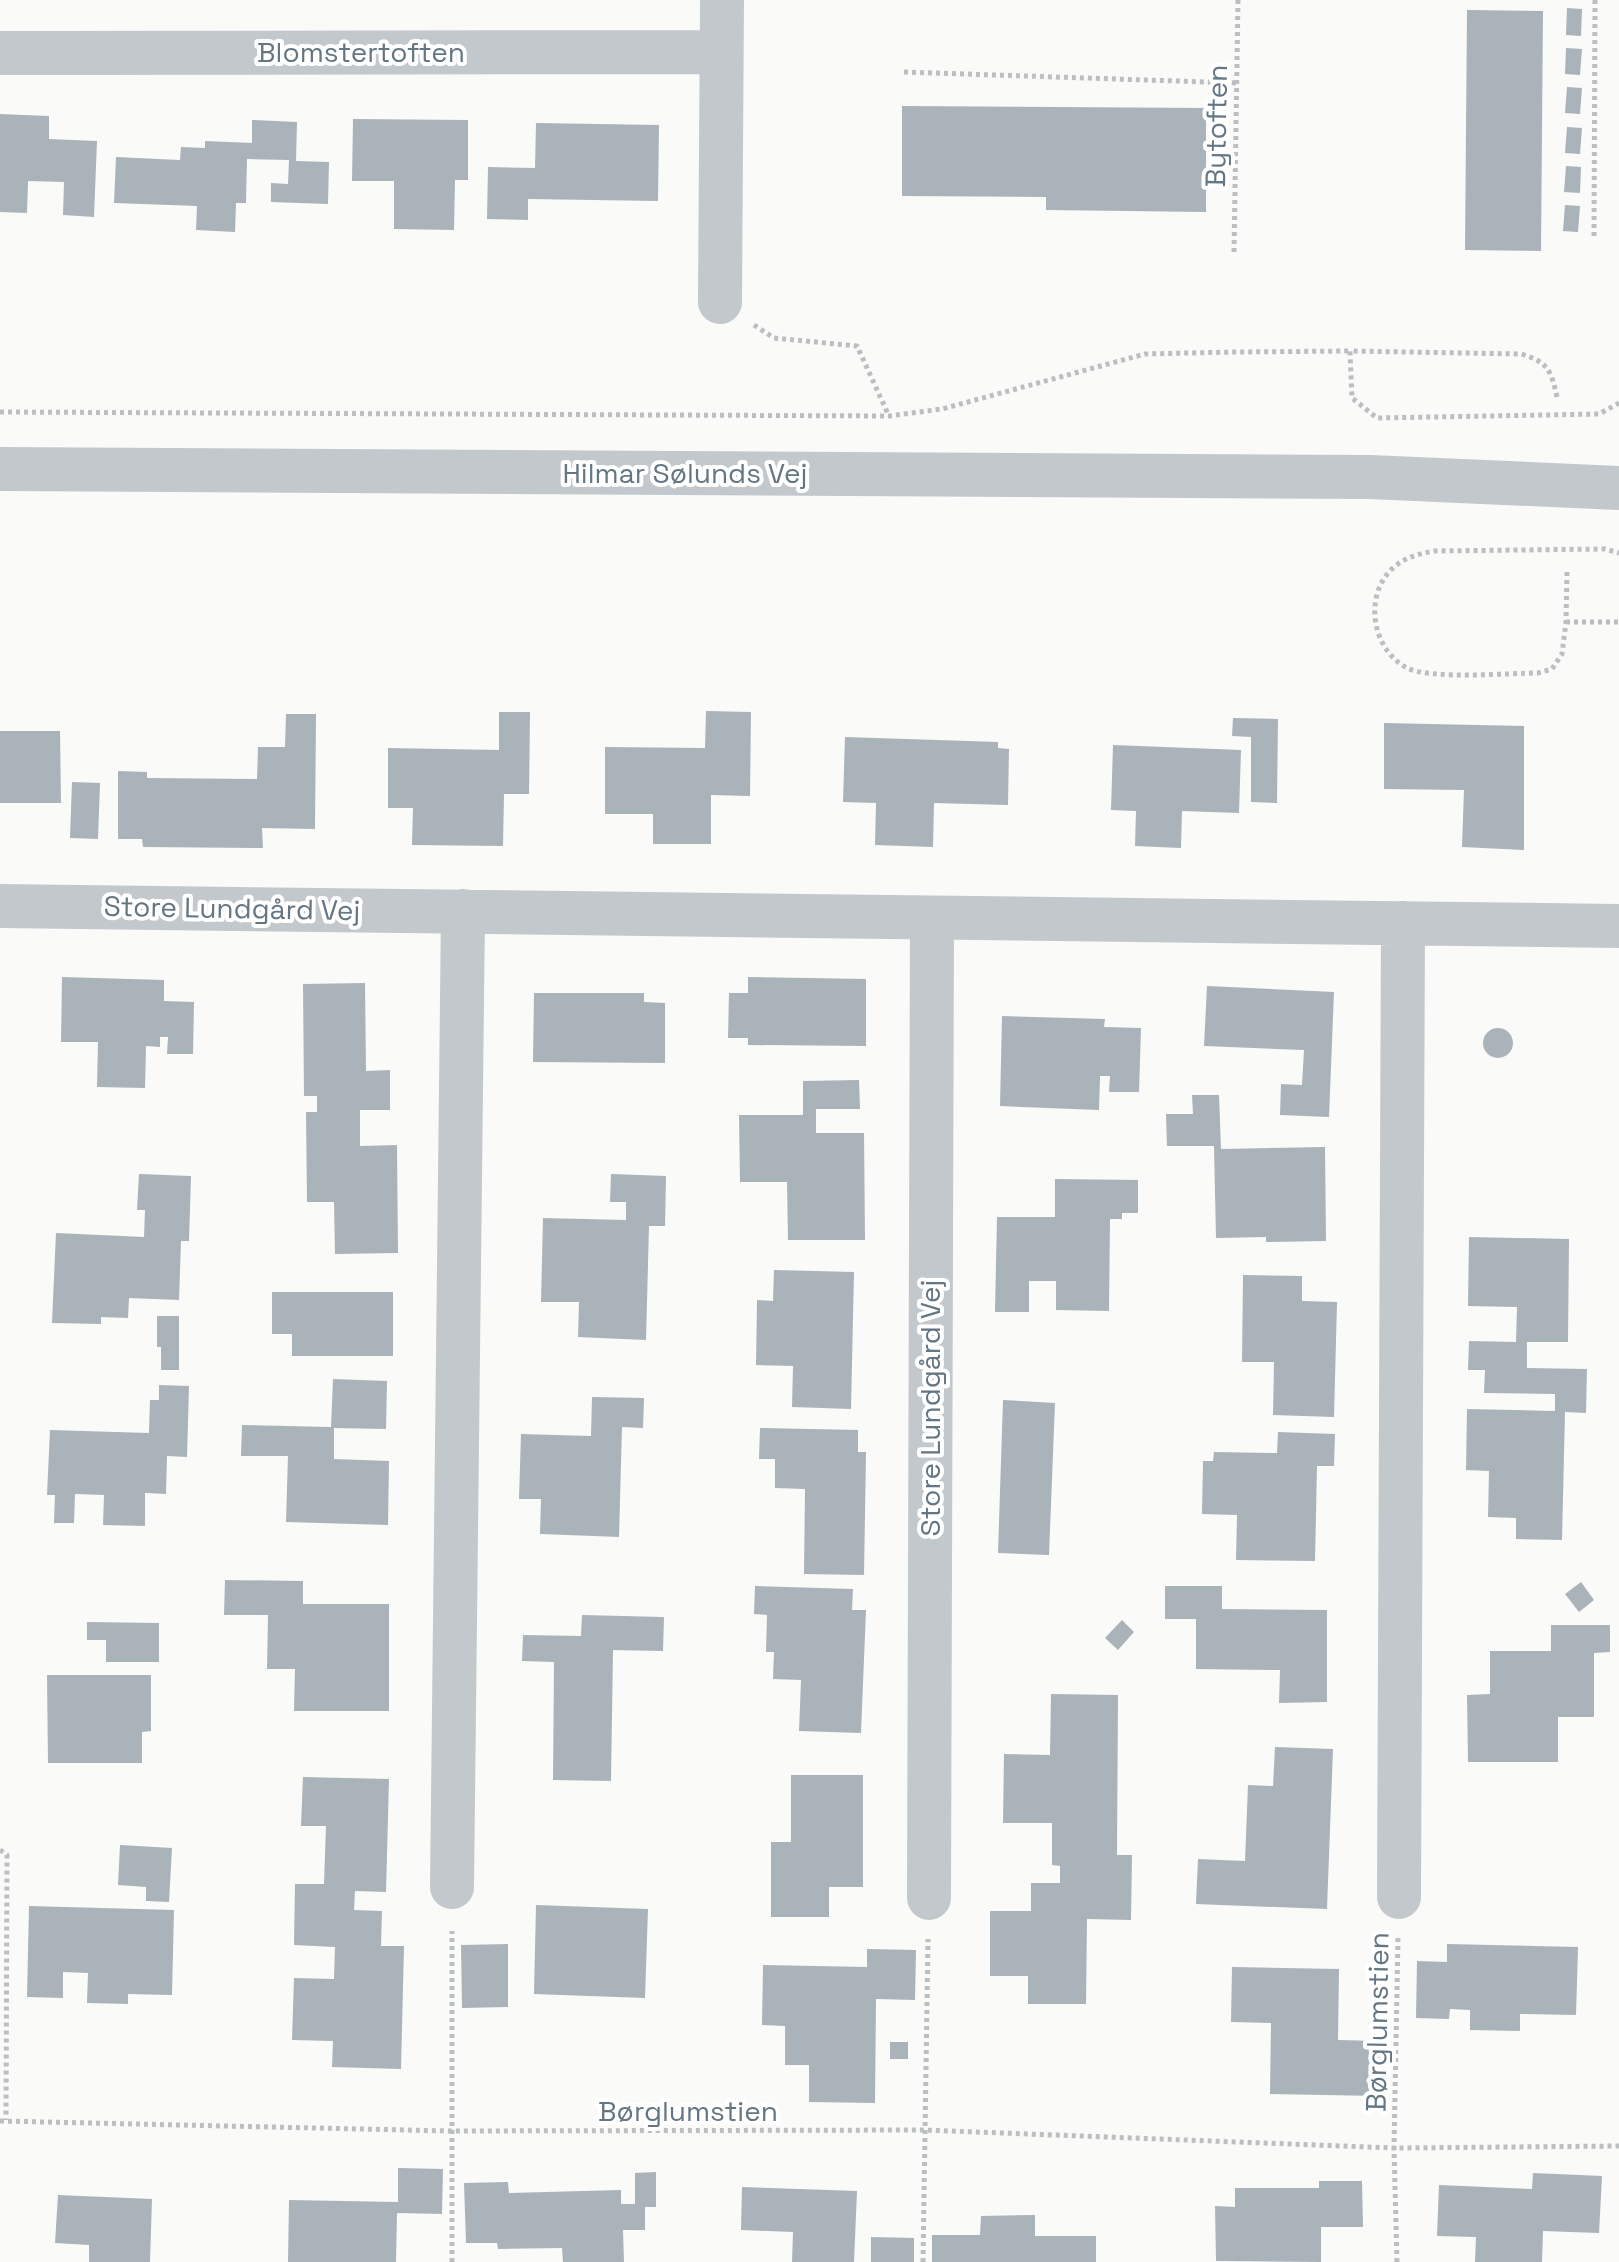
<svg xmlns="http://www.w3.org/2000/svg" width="1619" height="2262" font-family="'Space Grotesk',sans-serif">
	<rect width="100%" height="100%" fill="#fafaf8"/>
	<path fill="#aab3b9" d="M1567 8 1582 9 1581 36 1566 35Z
		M1467 10 1543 11 1541 251 1465 250Z
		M1566 48 1582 49 1580 75 1565 74Z
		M1567 87 1582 88 1580 114 1565 113Z
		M902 106 1206 108V212L1046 210V197L902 196Z
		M0 114 49 116V139L97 141 94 217 63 215 64 182 28 181 27 213 0 212Z
		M353 119 468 120V180H455L454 230 394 229V181H352Z
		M252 120 297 122 296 161 329 162 328 204 271 202V183L288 184 289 160 247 159 246 203H236L235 232 196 230 197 206 114 203 116 157 180 160 181 147 205 148V141L252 143Z
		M536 123 659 125 658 201 528 199V220L487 219 488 167 535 168Z
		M1567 127 1582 128 1580 154 1565 153Z
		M1566 166 1581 167 1580 193 1564 192Z
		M1565 205 1580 206 1578 232 1563 231Z
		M706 711 751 712 750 796 711 795V844H653V814H605V747L705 748Z
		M499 712H530L529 794H504L503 846 412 845 413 808H388V748L499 750Z
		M286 714H316L315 829 262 828 263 848 143 847 142 839H118V771L147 772V778L257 779 258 747H285Z
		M1233 718 1278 719 1277 803 1251 802V737L1232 736Z
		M1384 723 1524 726V850L1462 847 1464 790 1384 789Z
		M0 731H60L61 803H0Z
		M845 737 998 742V748L1009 749 1008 805 934 803 933 847 875 845 876 803 843 802Z
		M1113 745 1241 750 1239 813 1182 811 1181 848 1135 846 1136 811 1111 810Z
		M72 782 100 783 98 839 70 838Z
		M62 977 164 980V1001L194 1002 193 1054H167L168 1037H160V1047L146 1046 145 1088 97 1087 98 1042H61Z
		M748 977 866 979V1046L748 1045V1038H728L729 993H748Z
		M365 983 366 1071 390 1070V1110H360V1146L397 1145 398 1253 335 1254 334 1202H307L306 1112H317V1096H304L303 984Z
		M1207 986 1334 992 1329 1117 1280 1115 1281 1084 1302 1085 1304 1050 1204 1046Z
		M534 993H644V1002L665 1003V1063L533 1062Z
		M1002 1016 1105 1019 1104 1027 1141 1028 1139 1092H1109L1110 1076H1100L1099 1110 1000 1106Z
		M1483 1043a15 15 0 1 1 30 0a15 15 0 1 1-30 0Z
		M859 1080 860 1109H816V1133H864L865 1240H788L787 1182H740L739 1115H803V1081Z
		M1192 1095H1219L1221 1149 1325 1147 1326 1241 1266 1242V1237L1216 1238 1214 1146H1167L1166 1114H1193Z
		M139 1174 191 1176 189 1241H181L179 1300 129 1298 128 1318 101 1317V1324L52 1323 56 1233 144 1237 145 1210H137Z
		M611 1174 666 1176 665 1226H649L646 1340 578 1337 579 1302H541L543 1218 626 1220V1202H610Z
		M1055 1179 1138 1180V1213H1122V1219H1110L1109 1311 1056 1310V1281H1029V1312H995L997 1217H1055Z
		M1469 1237 1569 1239 1568 1342H1527V1368L1587 1369 1586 1413 1565 1412 1562 1540 1516 1539V1518L1488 1517 1489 1471 1466 1470 1467 1409 1555 1411V1394L1484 1393 1485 1370H1468L1469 1341 1516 1342 1517 1307 1468 1306Z
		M774 1270 854 1272 851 1409 792 1407 793 1366 756 1365 757 1300 773 1301Z
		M1243 1275 1302 1276V1301L1337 1302 1334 1417 1273 1415 1274 1362H1242Z
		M272 1292H393V1356H292V1334H272Z
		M157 1316H179V1370H161V1347H157Z
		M333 1379 387 1381 386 1429 334 1428V1459L389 1461 388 1525 286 1522 288 1456H241L242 1425 331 1427Z
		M159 1385 189 1386 187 1457 167 1456 166 1494 145 1493V1526L103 1525 104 1495 75 1494 74 1523H54L55 1495H47L50 1430 149 1433 150 1400H159Z
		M592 1397 644 1398 643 1428 622 1427 619 1537 540 1534 541 1499H519L521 1434 591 1436Z
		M1003 1400 1055 1403 1049 1555 998 1553Z
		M760 1428 858 1430V1452H866L864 1575 804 1574 805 1489 775 1488V1459H759Z
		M1278 1432 1335 1434 1334 1466H1317L1315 1561 1236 1560 1237 1515 1202 1514 1203 1461H1213L1214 1452 1277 1453Z
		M225 1580 303 1581V1604H389V1711H294L295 1669H267L268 1615H224Z
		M1581 1582 1594 1600 1579 1612 1565 1594Z
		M755 1586 853 1589 852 1610H866L861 1733 799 1731 801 1680 773 1679 774 1652H766L767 1615 754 1614Z
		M1165 1586H1222V1609L1327 1610V1702L1279 1703 1280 1670 1196 1669V1619H1165Z
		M582 1615 664 1617 663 1651 613 1650 611 1781 553 1780 554 1662 522 1661 523 1635 581 1636Z
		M1122 1620 1134 1632 1118 1650 1105 1638Z
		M87 1622 159 1623V1662H106V1640H87Z
		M1551 1625H1610V1652L1594 1653V1717H1558V1762H1468L1467 1695 1490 1694V1651H1551Z
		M47 1675H151V1731L142 1732V1763H48Z
		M1051 1694 1118 1695 1117 1855H1132L1131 1920 1087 1919 1086 2004H1028V1976H990V1911H1031V1883H1060V1866L1052 1865V1823H1003L1004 1754 1050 1755Z
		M1275 1747 1333 1749 1327 1909 1196 1904 1198 1859 1245 1861 1248 1785 1273 1786Z
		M791 1775H863V1887H829V1917H771V1842H791Z
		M303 1777 389 1779 386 1892 355 1891 354 1910 382 1911 381 1946H404L401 2069 332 2067 333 2041 292 2040 294 1978 334 1979 335 1947 294 1945 295 1884H324L326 1826H301Z
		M120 1845 172 1848 169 1902 146 1901V1887L118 1885Z
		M536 1905 648 1909 645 1998 534 1994Z
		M29 1906 174 1910 172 1995 128 1994V2004L87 2003 88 1973 63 1972V1998L27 1997Z
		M508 1944V2007L462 2008 461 1945Z
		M1447 1944 1578 1947 1576 2015 1520 2014V2031L1470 2030V2010L1450 2009 1449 2019 1416 2018 1417 1961 1447 1962Z
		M867 1949 916 1950 915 2000 876 1999 875 2103 809 2102V2065H785V2026L762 2025 763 1965 867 1967Z
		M1232 1967 1339 1969 1338 2040 1380 2041 1379 2096 1270 2094 1271 2023 1231 2022Z
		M890 2042H908V2059H890Z
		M398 2168 443 2169 442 2214 397 2213 396 2262H288L289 2200 398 2202Z
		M656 2172V2207H645V2230H623L624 2262H563L562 2248 498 2249 497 2243H466L464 2183 508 2182 509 2193 621 2190V2204H635V2173Z
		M1533 2173 1602 2176 1599 2233 1543 2231 1542 2262H1475L1476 2237 1437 2236 1439 2185 1532 2189Z
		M1319 2181H1362L1363 2227H1321V2262L1216 2261 1215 2206 1235 2207V2188H1319Z
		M742 2187 857 2191 854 2262H792L793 2232 741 2230Z
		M58 2195 152 2199 150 2262H89V2245L55 2243Z
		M1035 2215V2236H1096V2262H932V2235H980L981 2216Z
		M871 2237 914 2238V2262H871Z"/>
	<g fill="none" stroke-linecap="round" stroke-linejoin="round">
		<path stroke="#bbbfc2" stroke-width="5" stroke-dasharray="4 4" stroke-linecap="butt" d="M904 72 1237 83
			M1594 236 1595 0
			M1234 252 1238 0
			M754 325 774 338 857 346 889 416
			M1557 397C1551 370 1548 362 1521 354L1350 351 1352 398 1377 418 1599 414 1619 403
			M0 412 889 416 942 409 1145 354 1234 352 1350 351
			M1567 572 1566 622 1562 654 1552 669 1538 673C1508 673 1432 680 1407 668 1371 649 1363 594 1394 567 1406 557 1418 554 1434 551L1605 549 1619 553
			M1566 622H1619
			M0 1850 7 1855 6 2120
			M0 2121 451 2131 924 2130 1394 2148 1619 2146
			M452 2262V1931
			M923 2262 928 1939
			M1397 2262 1394 2148 1398 1938"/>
		<path stroke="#c3c8cc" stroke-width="44" d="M0 53 721 52
			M720 302 722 0
			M0 469 1370 477 1619 488
			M0 906 1619 926
			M452 1887 463 911
			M1399 1897 1403 923
			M929 1898 932 918"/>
	</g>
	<g text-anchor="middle" stroke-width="8" stroke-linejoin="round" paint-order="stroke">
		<g font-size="28" fill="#657683" stroke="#fff">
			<text x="361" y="62">Blomstertoften</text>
			<text transform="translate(1216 126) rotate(-89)" y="10">Bytoften</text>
			<text x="685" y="483">Hilmar Sølunds Vej</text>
			<text transform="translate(232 908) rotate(1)" y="10">Store Lundgård Vej</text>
			<text transform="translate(930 1408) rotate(-90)" y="10">Store Lundgård Vej</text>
			<text transform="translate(1377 2022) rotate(-89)" y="10">Børglumstien</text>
			<text x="688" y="2121">Børglumstien</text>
		</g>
	</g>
</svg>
